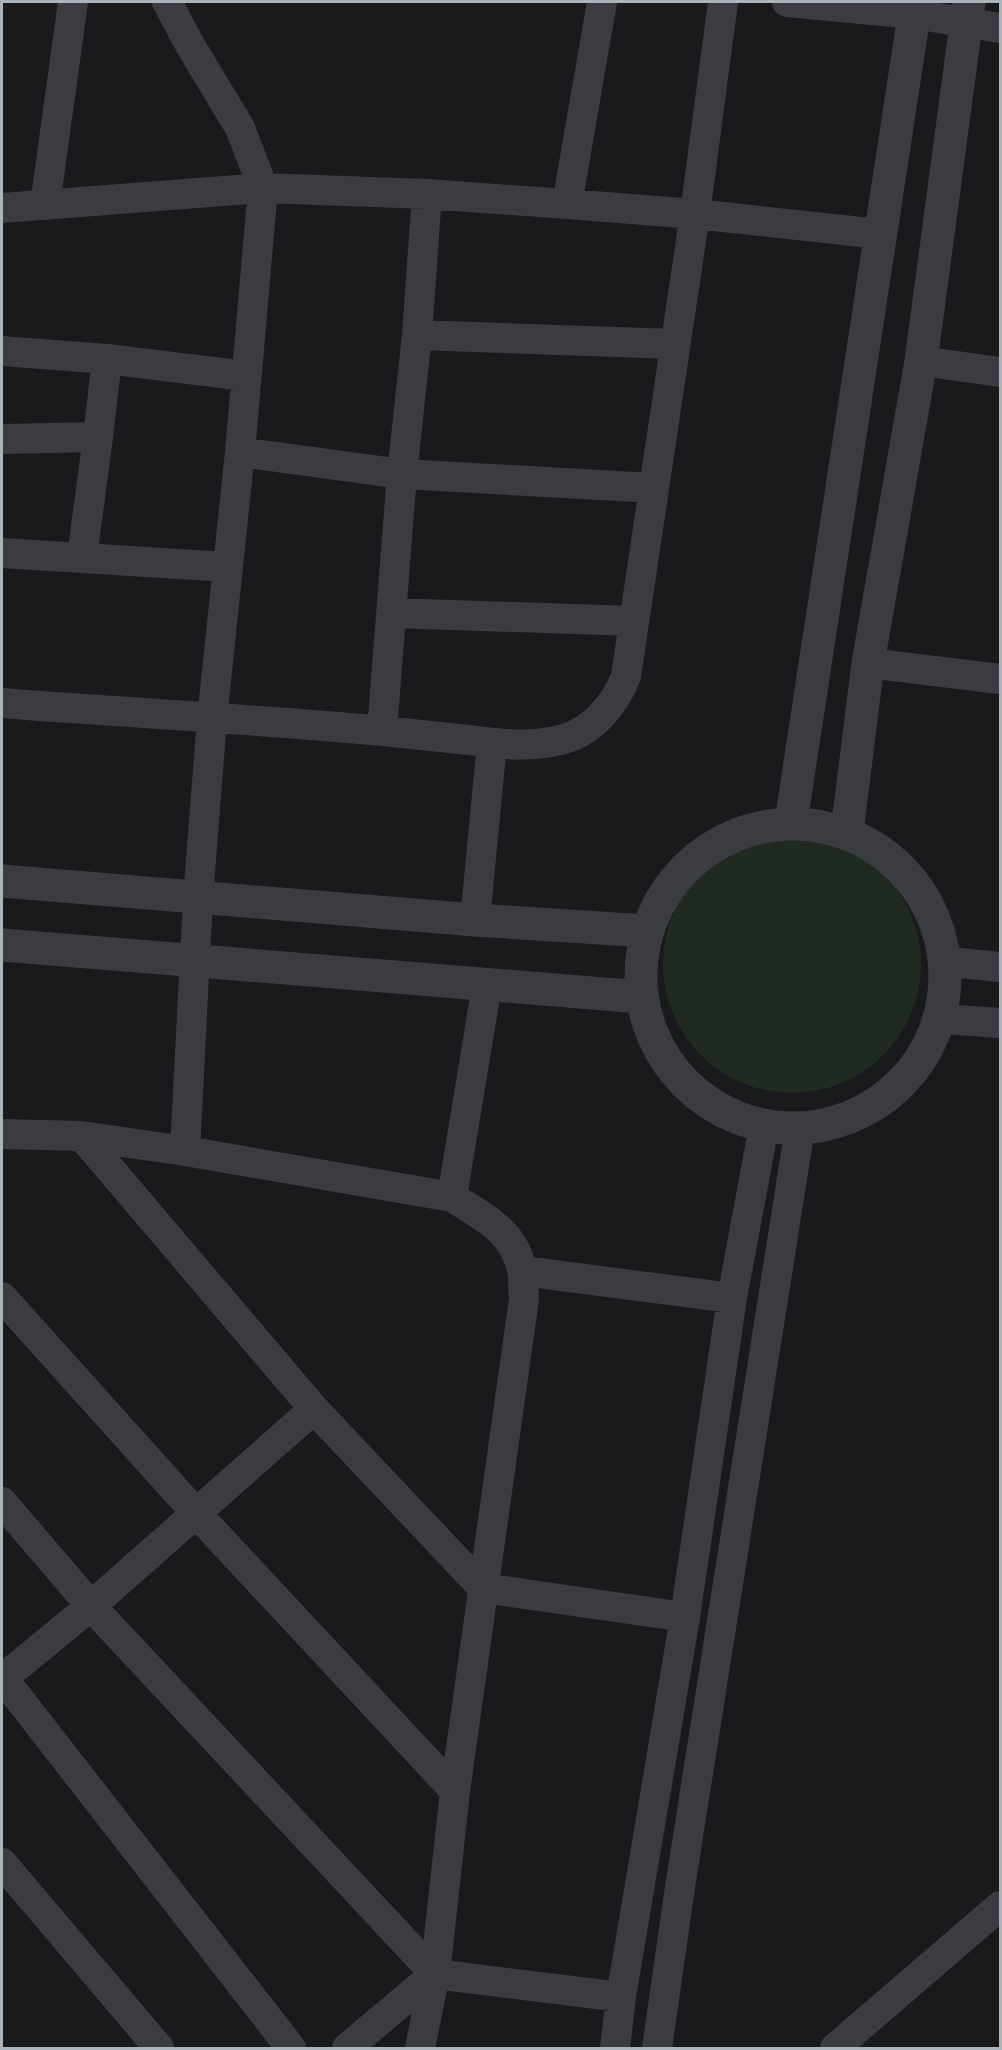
<svg xmlns="http://www.w3.org/2000/svg" width="1002" height="2050" font-family="Arial,sans-serif">
	<rect width="100%" height="100%" fill="#191a1c"/>
	<path fill="#212a21" d="M663 964a129 129 0 1 1 258 0a129 129 0 1 1-258 0Z"/>
	<g fill="none" stroke-linecap="round" stroke-linejoin="round">
		<path stroke="#3a3c41" stroke-width="30" d="M167 2 190 45 240 128 263 188 240 452 212 719 198 898 185 1151
			M787 2 914 14 1000 28
			M567 204 602 2
			M45 205 73 2
			M2 208 263 188 427 194 567 204 695 214 880 234
			M417 335 675 344
			M2 351 107 359 246 376
			M921 361 1000 372
			M2 439 98 437
			M240 452 402 474 654 488
			M2 553 227 567
			M82 557 98 437 107 359
			M392 613 634 621
			M868 663 1000 679
			M2 703C129 713 256 719 383 731 412 734 441 737 469 740 500 744 530 748 560 740 591 733 615 705 626 676L695 214 723 2
			M382 731 402 474 417 335 427 194
			M475 920 492 743
			M949 962 1000 967
			M942 1019 1000 1023
			M2 1134 82 1136 185 1151 452 1197
			M82 1136 314 1409 483 1588 685 1617
			M523 1271 732 1298
			M2 1297 196 1513 455 1791
			M2 1502 91 1606 435 1974 621 1997
			M2 1677 291 2048
			M2 1679 91 1606 314 1409
			M2 1863 159 2048
			M347 2048 435 1974
			M420 2048 435 1974 455 1791 524 1299C523 1290 524 1280 522 1271 515 1231 483 1217 452 1197L487 985
			M615 2048 621 1997 685 1617 732 1298 764 1126
			M657 2048 680 1887 800 1128
			M835 2048 1000 1906"/>
		<path stroke="#3a3c41" stroke-width="33" d="M791 822 916 2
			M641 976a152 152 0 1 1 304 0a152 152 0 1 1-304 0Z
			M847 832 868 663 921 361 969 2
			M2 881 475 920 647 931
			M2 945 641 997"/>
	</g>
	<rect width="1002" height="2050" fill="none" stroke="#abb3bb" stroke-width="6"/>
</svg>
